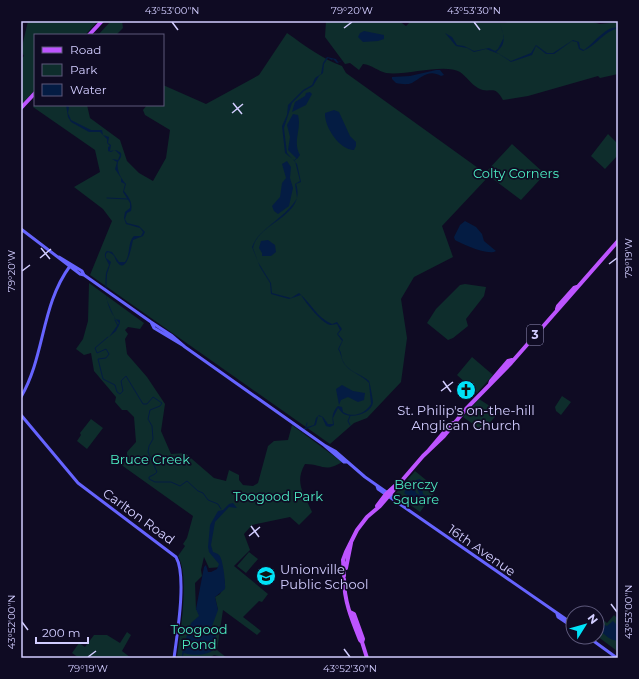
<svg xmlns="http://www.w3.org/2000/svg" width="639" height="679" font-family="Montserrat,sans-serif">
	<rect width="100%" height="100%" fill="#0f0b23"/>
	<path fill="#0e2d2c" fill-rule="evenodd" d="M28 21H98L85 35H35V90L22 104 21 59 24 56 21 51Z
		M111 21H122L123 28 116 35H98Z
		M326 21H399L406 26 411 21 505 23 511 21H589L600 24 618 22V74L600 78 598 76 528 96 503 100C494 83 490 95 478 88 471 84 466 76 460 72 444 63 406 76 386 73 378 71 372 65 363 64L359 70 350 63 345 64 325 37Z
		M287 33C304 45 324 60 342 66L346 73 485 173 512 144 545 174 521 200 489 176 442 226 453 257 414 277 401 299 407 338 401 382 367 418 354 423 330 444 90 275 112 221 103 209 74 187 100 172 95 150 33 107 35 104 87 105 90 118 120 140 127 161 139 173 153 181 166 158 170 130 145 115 143 110 147 105H163V85L206 104 259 75Z
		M608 134 618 144V155L605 169 591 156Z
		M89 283 144 323 140 329 128 327 125 330 128 334 125 339 127 354 147 377 165 404 161 431 171 454 185 453 214 478 226 481 229 470 239 475V480L243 485 253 486 258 483 268 446 274 441 288 440 292 425 342 462C325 473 322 464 305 464 294 483 304 493 312 512L299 525 290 517 252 525 244 534 250 550 234 566 268 594 262 602 259 601 243 617 261 631 257 635 223 610 217 650 227 658 214 655 209 658H177C180 634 190 576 178 556L185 546 183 544 187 538 193 516 120 464 127 461V452L136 442 134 417 127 410H122L115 402 116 397 94 371 91 353 84 355 76 349 83 339 88 321ZM204 557 209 568 222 567 225 584 220 594 215 597 218 610H196L195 583 202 576 201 570Z
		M465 284 486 287 484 296 466 319 468 326 453 338 448 340 427 323 436 309 460 285Z
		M472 357 493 375 477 393 457 375Z
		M562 396 571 402 561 415 556 411 555 407Z
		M479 399 499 412 483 431 463 417Z
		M91 419 103 428 87 449 77 441 81 435 80 433Z
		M415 471 437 489 420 512 395 494Z
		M249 552 258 559 246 573 237 566Z
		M597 615 607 623 614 615 618 619 617 651 597 636Z
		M127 632 131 635 122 651 131 658H79L72 653 79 643 85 647 94 635H107L120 643Z"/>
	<path fill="#041c43" d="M500 24C503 33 508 44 496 52L511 61 531 53 536 45 547 53H553L573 40 579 42 580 48 584 50C593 44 608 24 618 28 603 32 597 45 583 51L579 49 577 42 572 41 554 54H546L536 46 532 55 511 62 499 54 486 49 474 52 467 48 456 46 445 33 452 37 457 45 464 46 474 51 489 48 495 51 498 49 504 37Z
		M364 31 384 35V39L378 41 363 42 358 37 360 33Z
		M327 57 336 59 338 62 344 60 337 63 333 59 332 60 328 58 324 64 323 73 319 76 313 86 304 91 292 103 284 128 287 153 297 164 301 182 296 184C307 216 258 222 253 248L258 262 271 283 272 293 291 298 299 293C311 303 317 318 332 324L337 322 342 329 338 334 343 340 339 349C342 353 341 357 343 361 347 371 361 374 369 381 370 383 373 400 373 402 372 413 353 419 344 414 342 413 340 410 338 408L333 418 334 425 330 427 326 426 322 417 318 416 316 425 306 429 301 434 304 428 314 425 316 418 319 415 323 417 328 424H333C332 418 332 412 338 406L342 407 343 412C353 418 365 414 371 404L369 383C362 375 352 373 346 366 341 361 342 355 338 349L342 341 337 334 340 330 337 324C335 324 333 325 331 325 323 325 305 302 301 295L289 299 271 294 270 283 260 267 252 247C258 229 287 217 297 198L295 184 300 181 295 161 285 153 282 126 287 115 288 105 303 90 312 85 315 78 321 74 323 63Z
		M436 70H440L444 75 441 76C429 69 422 77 412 83 407 85 401 84 396 83L392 79V77L410 76Z
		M306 93 310 92 312 94 306 105 292 112 295 102 305 96Z
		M66 105 69 107 68 113 71 120 91 130H102L103 135 109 137 108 143 111 145 110 151 116 150 121 153C122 158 119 159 118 162 116 169 121 179 126 184L124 191C129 198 133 202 131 211L127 213 125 219 127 223 139 226 145 232 143 236 133 240C132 244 127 276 117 262 115 259 115 256 112 254L108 252 106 254V258L111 262 107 274 106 298 115 319 120 320V323L116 331 109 337 119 323C106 309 104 292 106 273 107 270 108 268 109 265 107 260 102 255 107 251L112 252 119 262H125C131 254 127 243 134 236H141L143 232 140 228 126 224 124 218 125 212 130 208V203L123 192 125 184 121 182V178L115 169 117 162 112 159 118 160 120 155 115 150 111 152 108 151V147L110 146 107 143V139L100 132H89L71 122 68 117Z
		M334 110 339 112 350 136 356 142V146L354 150C339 150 324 126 325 113Z
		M293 114 298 115C302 129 292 141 300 155L297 159 288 150 290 137 287 125Z
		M287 161 291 167 290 178 293 188 289 206 278 214 274 211 272 206 280 197 282 183 286 178 282 164Z
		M465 221 476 227 482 234 484 241 496 251C488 256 462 244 455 240L454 237 460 225Z
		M268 240 275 245 276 252 271 256H262V253L259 248 261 241Z
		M342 385 353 391 365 393 364 400 358 402 348 397 341 400 339 405 336 389Z
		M420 479 425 484 422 488 423 494 428 497 424 502 417 501 404 493 410 481 413 482 416 493 420 495 416 487V480Z
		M233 503 237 508 229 507 215 522 211 545 213 552C215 553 217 553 219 555 223 558 226 585 225 589L215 597 218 610 212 626 216 637V647C211 656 192 656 184 653L182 658C182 645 188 635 191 623L199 616 196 609 204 567 206 565 208 572H211L217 569 219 564 209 552 208 547 210 525 218 511 223 510 229 504Z
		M613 621 618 626V641C607 640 605 632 597 631V622L607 626Z"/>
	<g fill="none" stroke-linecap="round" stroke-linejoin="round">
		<path stroke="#041c43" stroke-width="1" d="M295 160 297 158
			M107 198 128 199
			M115 320 118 326
			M108 337 95 348 97 353 106 349 109 354 106 358 98 359 103 379 115 385 117 392 120 394 123 391 121 381 126 376 143 404H147L153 397 162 403 160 406 150 410 148 419 152 426 153 439 149 446 148 452 157 472 155 474 149 477V479L155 482H171L180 486 187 481 198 491 203 493 208 500 218 504 221 509
			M350 425 348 421 350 416
			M306 427 307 423"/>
		<path stroke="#6664ff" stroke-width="3" d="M21 229 80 274 84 275 151 322 171 335 185 347 324 445 344 462H348
			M59 257 82 271 84 275
			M151 322 154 328 184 346
			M21 397C45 356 41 305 70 266
			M21 415 78 483 176 557C187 576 177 635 174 658
			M324 445 335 451 365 477 395 498 396 500
			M377 486 378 489 573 624
			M557 614 558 617 573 627
			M588 637 617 658"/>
		<path stroke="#bd54ff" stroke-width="4" d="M89 35 102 21
			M21 108 35 93
			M557 309 558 306 574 288 577 287
			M490 384 491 381 508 361 512 360
			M429 450 451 424 454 423
			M377 506 386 494 398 483
			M346 568 351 543
			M344 576 343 560 346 552 357 530 367 517 380 506 423 456 444 436 466 409 511 363 618 241
			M344 579C344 601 352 620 360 640L362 642
			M350 612 354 614 363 639 362 642 367 658"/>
	</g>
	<path fill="none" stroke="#d2cdff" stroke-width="1.5" d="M172 22 178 30M474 22 480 30M344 28 352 22M233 103 242 114M232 113 243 104M41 248 50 259M40 258 51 249M609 264 617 258M22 271 30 265M443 381 451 392M441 391 453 382M251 526 259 537M249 536 260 527M611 604 617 612M22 622 28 630M344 649 350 657M88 657 96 651"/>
	<defs>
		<g id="church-disc" transform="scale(1)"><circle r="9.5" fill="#00e2f8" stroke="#0f0b23"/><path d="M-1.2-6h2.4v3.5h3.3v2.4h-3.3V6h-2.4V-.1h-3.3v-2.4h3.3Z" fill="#111"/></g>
		<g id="school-disc" transform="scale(1)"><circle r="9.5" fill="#00e2f8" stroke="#0f0b23"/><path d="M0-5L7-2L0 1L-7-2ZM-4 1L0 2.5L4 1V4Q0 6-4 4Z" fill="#111"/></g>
	</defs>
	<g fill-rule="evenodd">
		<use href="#church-disc" x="466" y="390"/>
		<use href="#school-disc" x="266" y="576"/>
	</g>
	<g text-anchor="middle" stroke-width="3.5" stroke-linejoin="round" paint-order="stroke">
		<rect fill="#0f0b23" stroke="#9893bd" stroke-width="1" x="527" y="325" width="16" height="20" rx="3"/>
		<g font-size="12" font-weight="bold" fill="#d2cdff">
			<text x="535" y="339">3</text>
		</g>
		<g font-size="13" fill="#4cecc2" stroke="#0f0b23">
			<text x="516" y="178">Colty Corners</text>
			<text x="150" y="464">Bruce Creek</text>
			<text x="416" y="489">Berczy<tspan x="416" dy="15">Square</tspan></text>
			<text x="278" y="501">Toogood Park</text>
			<text x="199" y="634">Toogood<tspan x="199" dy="15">Pond</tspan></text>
		</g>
		<g font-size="13" fill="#d2cdff" stroke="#0f0b23">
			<text x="466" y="415">St. Philip's on-the-hill<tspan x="466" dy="15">Anglican Church</tspan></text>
			<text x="280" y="574" text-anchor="start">Unionville<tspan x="280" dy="15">Public School</tspan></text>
		</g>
		<g font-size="13" fill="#d2cdff" stroke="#0f0b23">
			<text transform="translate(139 516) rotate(36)" y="5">Carlton Road</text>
			<text transform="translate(482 550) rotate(35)" y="5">16th Avenue</text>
		</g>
	</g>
	<rect width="639" height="679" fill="none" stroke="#0f0b23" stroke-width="44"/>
	<rect x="34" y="34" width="130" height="72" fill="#0f0b23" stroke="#5d597b"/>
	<rect x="42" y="47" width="20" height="6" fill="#bd54ff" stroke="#5d597b"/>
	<text x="70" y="54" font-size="12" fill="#d2cdff">Road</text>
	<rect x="42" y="64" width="20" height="12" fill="#0e2d2c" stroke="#5d597b"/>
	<text x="70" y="74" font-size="12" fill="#d2cdff">Park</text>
	<rect x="42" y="84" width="20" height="12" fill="#041c43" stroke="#5d597b"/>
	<text x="70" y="94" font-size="12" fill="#d2cdff">Water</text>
	<g transform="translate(585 625) rotate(53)"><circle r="19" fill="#0f0b23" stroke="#5d597b"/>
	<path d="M0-3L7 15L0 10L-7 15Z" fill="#00e2f8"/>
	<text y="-6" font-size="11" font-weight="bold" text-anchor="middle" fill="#d2cdff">N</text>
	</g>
	<path d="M36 637v6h52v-6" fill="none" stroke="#d2cdff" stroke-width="2"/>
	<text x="42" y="637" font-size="12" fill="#d2cdff" stroke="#0f0b23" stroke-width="3" paint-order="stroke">200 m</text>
	<rect x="22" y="22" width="595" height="635" fill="none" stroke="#d2cdff" stroke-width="1.5"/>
	<g font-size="10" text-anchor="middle" fill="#d2cdff">
		<text x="172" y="14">43°53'00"N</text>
		<text x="352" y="14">79°20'W</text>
		<text x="474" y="14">43°53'30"N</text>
		<text transform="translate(628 258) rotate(-90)" y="4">79°19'W</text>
		<text transform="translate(11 271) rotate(-90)" y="4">79°20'W</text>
		<text transform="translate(628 612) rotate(-90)" y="4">43°53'00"N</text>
		<text transform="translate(11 622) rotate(-90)" y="4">43°52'00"N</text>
		<text x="88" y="672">79°19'W</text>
		<text x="350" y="672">43°52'30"N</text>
	</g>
</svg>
